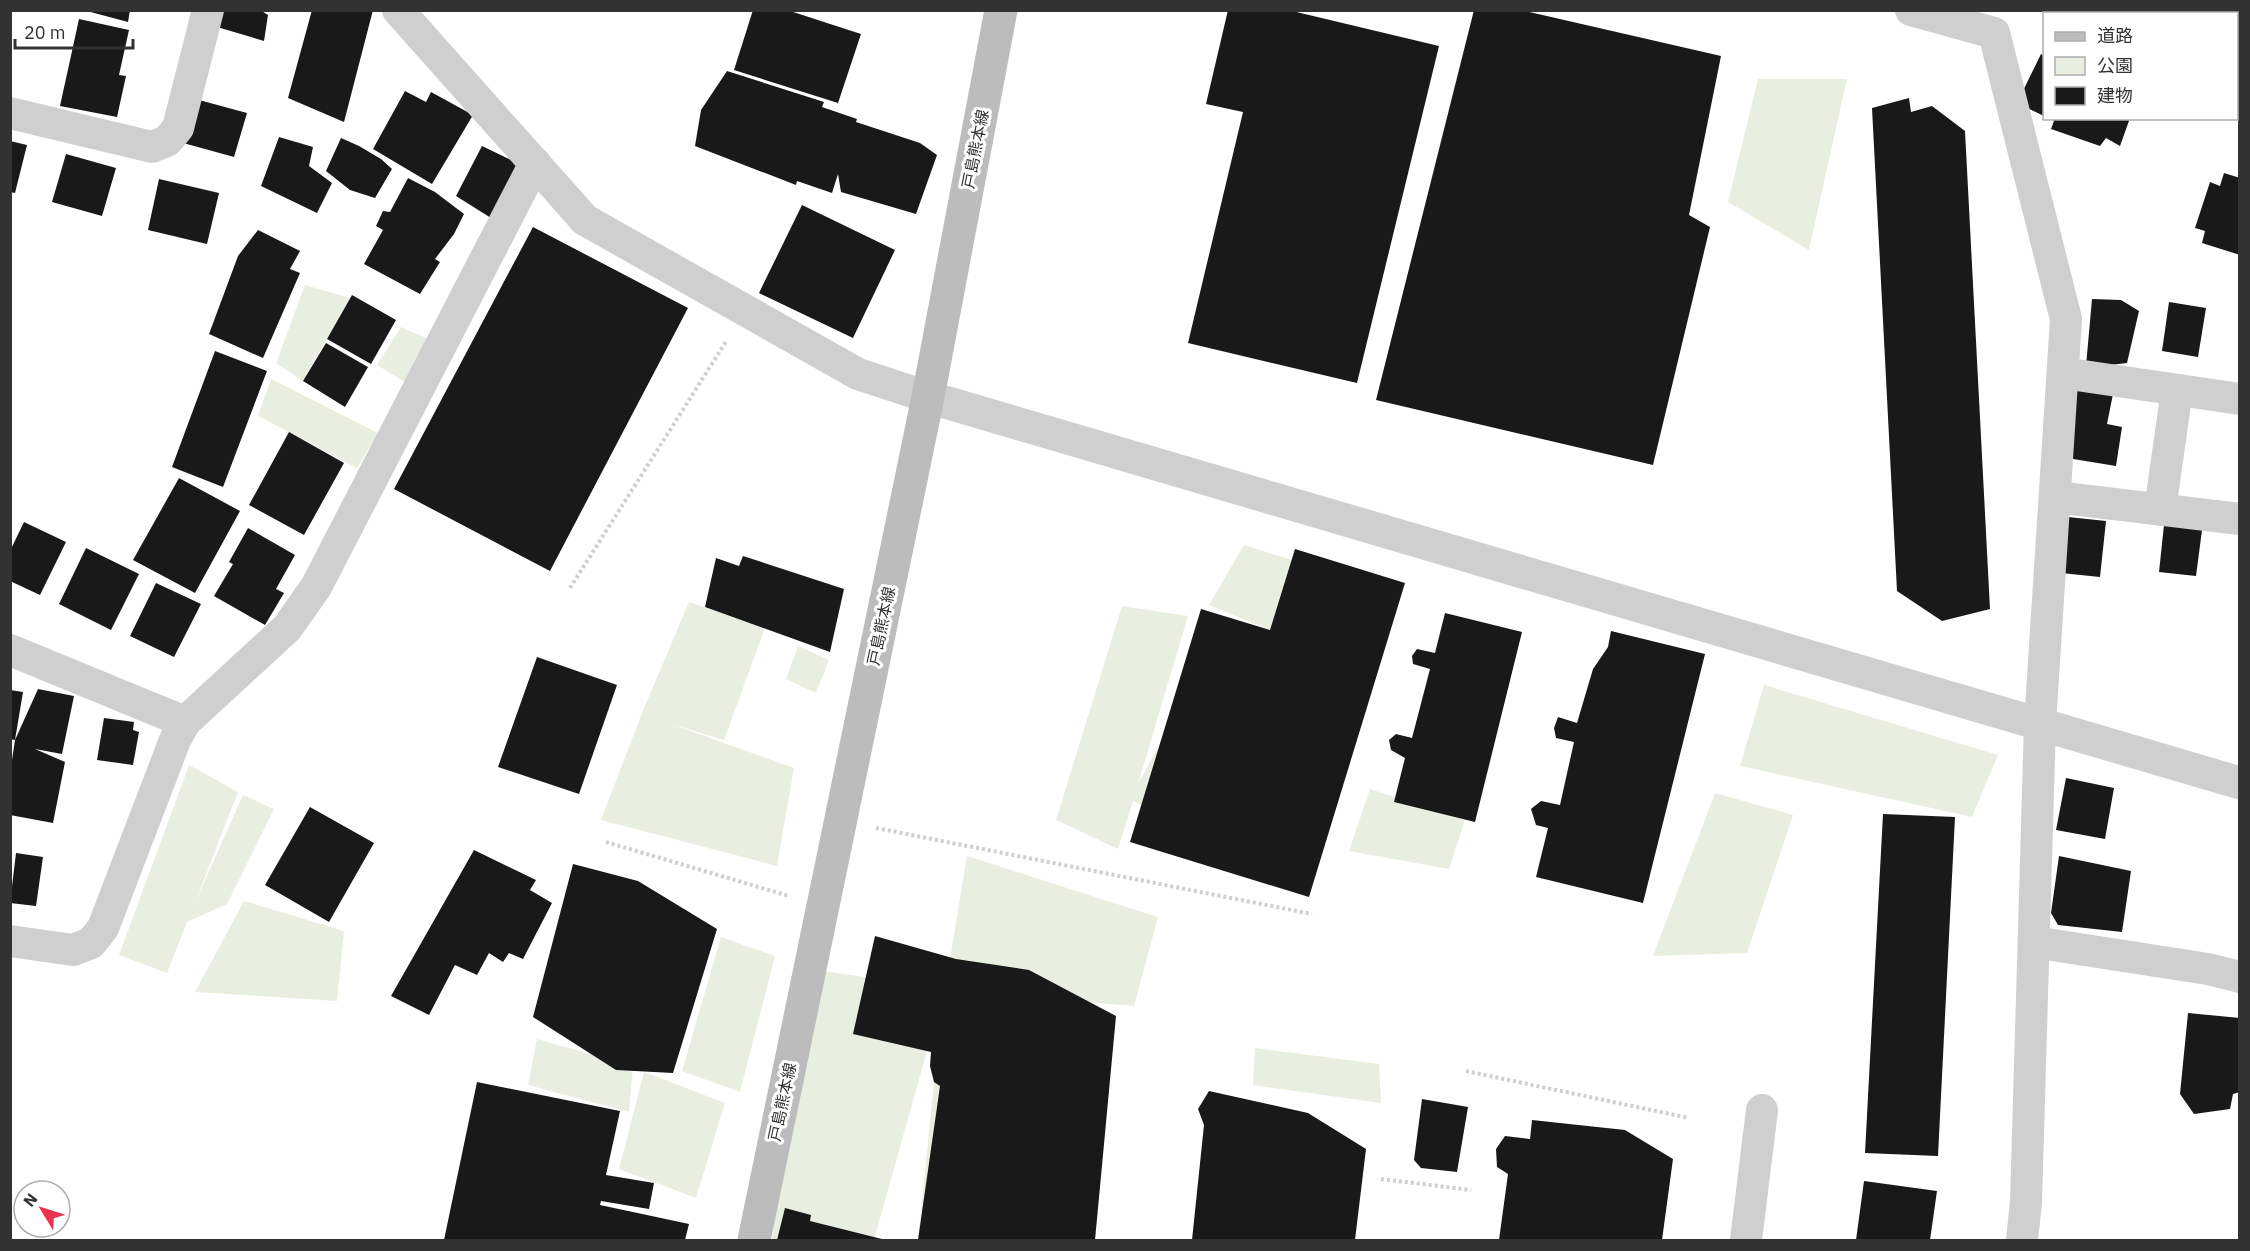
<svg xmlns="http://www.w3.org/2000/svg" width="2250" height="1251" font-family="'IBM Plex Sans','Noto Sans JP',sans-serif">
	<rect width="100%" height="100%" fill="#fff"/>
	<path fill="#e9efe0" d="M1758 79H1847L1809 250 1728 202Z
		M305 285 350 298 303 381 276 363Z
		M401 327 433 341 410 385 377 365Z
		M271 379 378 433 357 468 258 416Z
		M1244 545 1292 560 1270 630 1209 605Z
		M689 602 765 628 724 740 671 724 794 768 777 866 601 820 642 713Z
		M1122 606 1188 616 1138 784 1212 647 1277 867 1133 801 1118 849 1056 820Z
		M798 646 829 660 816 693 786 679Z
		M1764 685 1998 755 1972 817 1740 766Z
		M189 765 238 792 195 903 243 795 274 809 227 904 187 922 167 973 119 955Z
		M1370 789 1465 820 1449 869 1349 851Z
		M1715 793 1793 815 1747 953 1653 956Z
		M967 856 1158 917 1134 1006 1014 996 987 1240H918L943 994 874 1240H772L810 969 945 989Z
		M244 901 344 931 337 1001 195 992Z
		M721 937 775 956 740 1092 682 1071Z
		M537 1039 633 1066 629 1112 528 1085Z
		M1255 1048 1379 1064 1381 1103 1253 1085Z
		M644 1072 725 1103 696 1198 619 1169Z"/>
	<path fill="#191919" d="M83 10H130L128 22Z
		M211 10H260L268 15 264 41 207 24Z
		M312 10H373L344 122 288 98Z
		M753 10H787L861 34 838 103 734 70Z
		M1228 10H1288L1439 46 1357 383 1188 343 1243 112 1206 104Z
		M1474 10H1521L1721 56 1689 215 1710 227 1653 465 1376 400Z
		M2087 10H2162L2161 14H2094Z
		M2198 10H2240V118L2236 117V14H2197Z
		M79 19 129 30 119 75 126 76 117 117 60 106Z
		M2041 54 2044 56V116L2017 103Z
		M727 71 824 102 822 107 857 119 856 122 920 143 937 155 916 214 841 192 838 174 832 193 797 181 796 185 695 146 701 110Z
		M405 91 426 102 431 92 473 115 432 184 373 149Z
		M188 97 247 113 234 157 176 141Z
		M1909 98 1911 112 1932 106 1965 131 1990 609 1942 621 1897 591 1872 108Z
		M2049 118H2130L2120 146 2106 138 2100 146 2051 129 2054 121Z
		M279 137 313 147 309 166 332 183 317 213 261 186Z
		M341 138 359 146 381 159 392 169 375 198 350 190 326 171Z
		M10 141 27 145 15 193 10 192Z
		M482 146 528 168 499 223 456 196Z
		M66 154 116 168 102 216 52 202Z
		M2224 173 2240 178V255L2202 243 2205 231 2195 228 2210 182 2220 186Z
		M408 178 435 192 464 214 454 234 435 259 440 262 420 294 364 264 383 230 376 226 383 211 390 212Z
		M159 179 219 193 207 244 148 230Z
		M802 205 895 250 853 338 759 293Z
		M533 227 688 308 550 571 394 489Z
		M258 230 300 251 290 269 300 273 263 358 209 334 238 256Z
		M352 295 396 320 371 364 327 339Z
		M2092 299 2121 300 2139 311 2127 363 2094 367 2086 366Z
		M2169 302 2206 308 2198 357 2162 351Z
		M326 343 368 367 345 407 303 381Z
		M215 351 267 371 223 487 172 467Z
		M2066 386 2113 394 2107 424 2122 427 2116 466 2055 456Z
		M289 432 344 463 304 535 249 505Z
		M179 478 240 511 195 593 133 560Z
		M2068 517 2106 521 2100 577 2061 573Z
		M24 522 66 542 40 595 10 581V551Z
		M2164 525 2202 530 2196 576 2159 572Z
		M248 528 295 555 276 589 284 593 265 625 214 596 233 564 229 562Z
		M86 548 139 574 111 630 59 604Z
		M1295 549 1405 583 1309 897 1130 842 1201 609 1270 630Z
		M743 556 844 589 830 652 705 607 716 558 739 566Z
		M156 583 201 604 174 657 130 636Z
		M1445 613 1522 632 1475 822 1394 802 1405 758 1391 750 1389 740 1396 734 1412 738 1430 669 1413 664 1412 656 1417 649 1435 653Z
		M1611 631 1705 654 1643 903 1536 877 1548 828 1536 825 1531 809 1541 801 1560 805 1574 742 1556 738 1554 728 1558 717 1577 723 1593 669 1608 647Z
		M537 657 617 685 579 794 498 767Z
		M38 689 74 696 62 754 35 749 65 762 53 823 10 815V773L15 740Z
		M10 690 23 692 15 740 10 739Z
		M104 718 134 722 133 730 139 732 133 765 97 760Z
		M2066 778 2114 788 2105 839 2056 830Z
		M310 807 374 843 329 922 265 885Z
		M1883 814 1955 817 1938 1156 1865 1153Z
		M474 850 536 880 530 890 552 903 523 959 509 953 503 962 489 953 477 975 455 965 429 1015 391 996Z
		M16 853 43 857 36 906 10 903Z
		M2059 856 2131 871 2122 932 2058 925 2051 913Z
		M573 864 638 881 717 929 673 1073 616 1070 533 1017Z
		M875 936 956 959 1029 970 1116 1016 1095 1240H918L940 1086 934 1082 930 1066 931 1052 853 1034Z
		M2188 1013 2240 1018V1092L2233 1094 2230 1109 2194 1114 2180 1094Z
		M477 1082 620 1111 606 1175 654 1183 649 1209 601 1201 600 1205 689 1224 685 1240H444Z
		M1209 1091 1308 1113 1366 1149 1355 1240H1192L1204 1125 1198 1109Z
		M1422 1099 1468 1107 1457 1172 1421 1168 1414 1160Z
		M1532 1120 1625 1130 1673 1159 1662 1240H1499L1508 1174 1497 1167 1496 1149 1505 1136 1530 1139Z
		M1864 1181 1937 1191 1930 1240H1856Z
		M785 1208 811 1215 810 1221 886 1240H777Z"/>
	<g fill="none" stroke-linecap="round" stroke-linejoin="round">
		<path stroke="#cfcfcf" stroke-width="4" stroke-dasharray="3 3" stroke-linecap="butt" d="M570 588 727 340
			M876 828 1312 914
			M606 842 789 896
			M1466 1071 1689 1118
			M1381 1179 1471 1190"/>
		<path stroke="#cfcfcf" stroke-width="32" d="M398 10 585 220 858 374 928 397
			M1911 10 1994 33 2066 319 2040 724 2026 1202 2022 1240
			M10 113 152 147 167 141 178 128 208 10
			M2063 373 2240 399
			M2055 497 2240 519
			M2160 510 2177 390
			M10 650 185 722
			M10 941 73 950 91 943 103 928 175 740 185 722 287 628 316 587 535 163
			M2034 942 2208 969 2240 977
			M1746 1240 1762 1110"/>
		<path stroke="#cfcfcf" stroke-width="33" d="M928 397 2240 783"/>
		<path stroke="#bcbcbc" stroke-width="33" d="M754 1240 928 397 1001 10"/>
	</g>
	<g text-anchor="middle" stroke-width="6" stroke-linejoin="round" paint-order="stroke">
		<g font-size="16" fill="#323232" stroke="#fff">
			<text transform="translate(975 149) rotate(-79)" y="6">戸島熊本線</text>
			<text transform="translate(881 626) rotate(-78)" y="6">戸島熊本線</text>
			<text transform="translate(782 1102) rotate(-78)" y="6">戸島熊本線</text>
		</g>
	</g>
	<rect width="2250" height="1251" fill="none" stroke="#323232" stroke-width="24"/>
	<rect x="2043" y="12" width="195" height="108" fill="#ffffff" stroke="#adadad" stroke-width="1.5"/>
	<rect x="2055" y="32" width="30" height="9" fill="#bcbcbc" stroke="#adadad" stroke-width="1.5"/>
	<text x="2097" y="42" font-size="18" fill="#323232">道路</text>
	<rect x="2055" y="57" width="30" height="18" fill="#e9efe0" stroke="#adadad" stroke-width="1.5"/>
	<text x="2097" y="72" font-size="18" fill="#323232">公園</text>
	<rect x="2055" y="87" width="30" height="18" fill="#191919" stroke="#adadad" stroke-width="1.5"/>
	<text x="2097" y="102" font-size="18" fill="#323232">建物</text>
	<g transform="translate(42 1209) rotate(308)"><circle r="28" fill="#ffffff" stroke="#adadad" stroke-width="1.5"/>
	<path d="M0-4.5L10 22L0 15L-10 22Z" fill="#eb3251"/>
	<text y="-9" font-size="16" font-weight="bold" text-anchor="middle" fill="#323232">N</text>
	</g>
	<path d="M15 39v9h118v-9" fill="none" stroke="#323232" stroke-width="3"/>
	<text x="24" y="39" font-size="18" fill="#323232" stroke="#ffffff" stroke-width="4.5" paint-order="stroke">20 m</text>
</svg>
